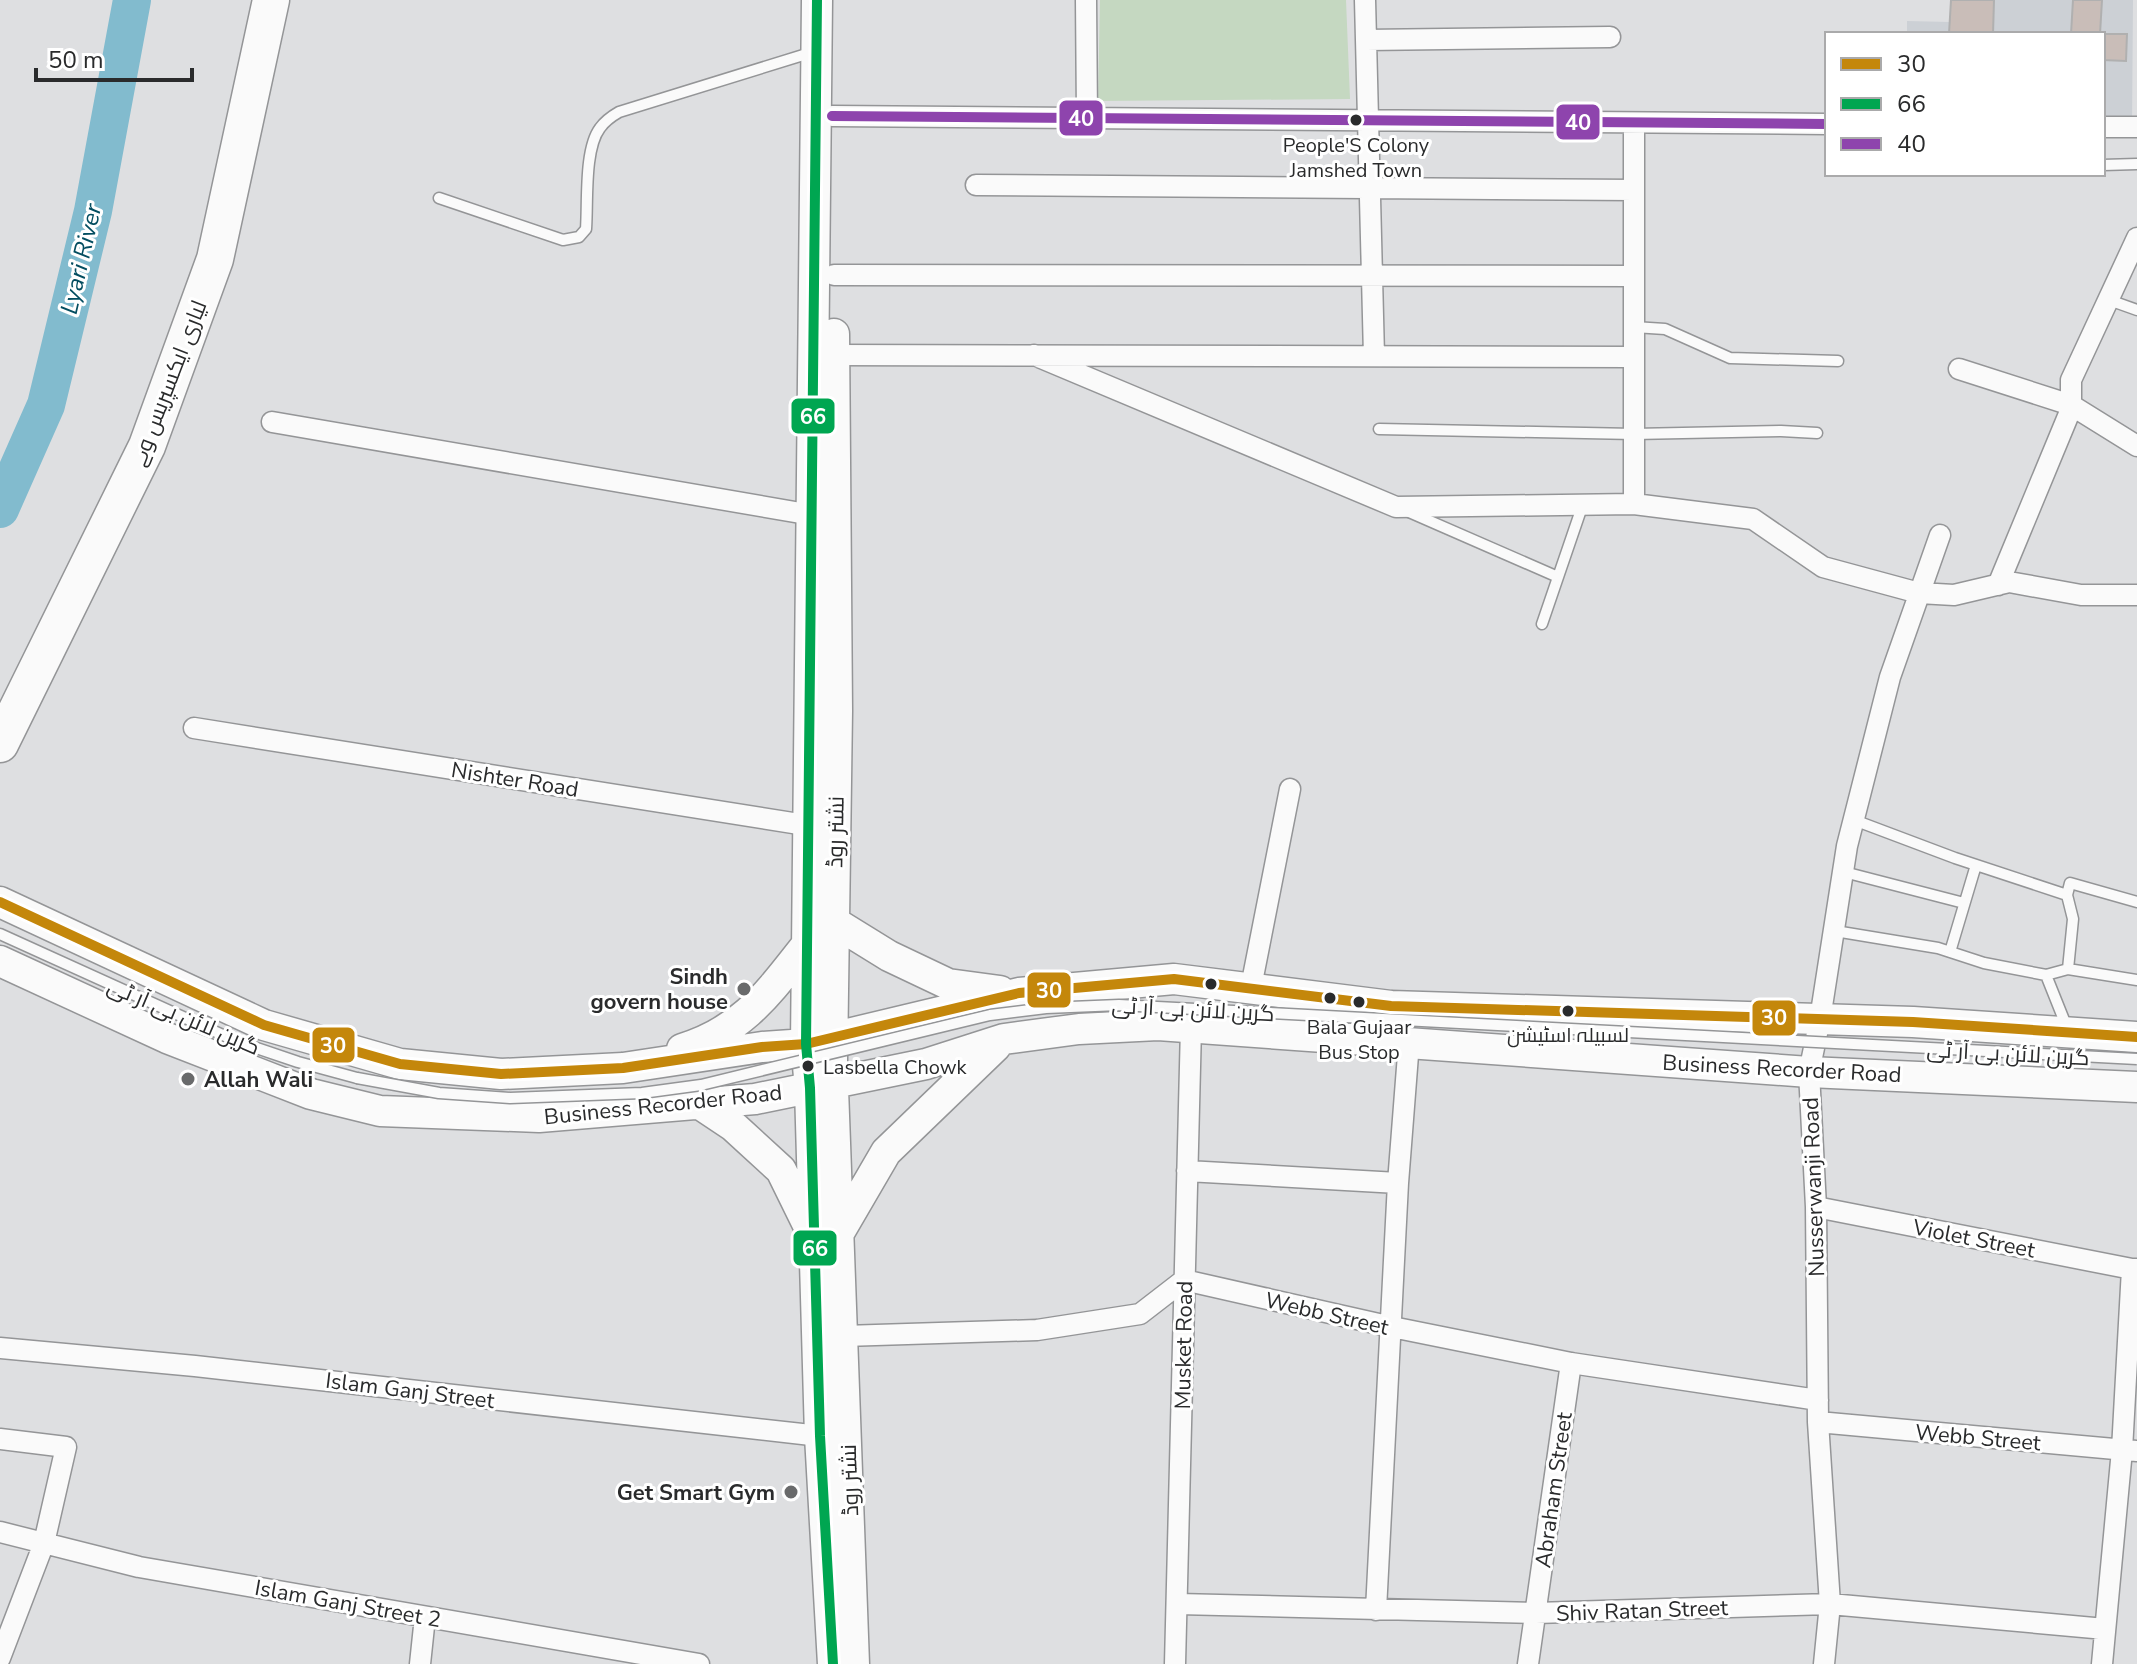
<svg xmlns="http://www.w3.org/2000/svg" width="2137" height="1664" font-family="'Nunito Sans',Cairo,sans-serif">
	<rect width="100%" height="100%" fill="#dedfe1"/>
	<path fill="#ccd0d5" d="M1951 0H2133L2132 127H2103V34H1907V21L1950 22Z"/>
	<path fill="#c5d8c1" d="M1100 0H1346L1350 99 1098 101Z"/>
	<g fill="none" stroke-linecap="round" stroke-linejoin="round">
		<path stroke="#82bbce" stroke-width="38" d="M0 509 46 405 93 211 132 0"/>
	</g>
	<path fill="#c9bdb8" stroke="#b0b0b0" stroke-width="2" d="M1951 0H1994L1993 34H1949Z
		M2073 0H2102L2100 34H2071Z
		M2103 34H2127L2126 61 2103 60Z"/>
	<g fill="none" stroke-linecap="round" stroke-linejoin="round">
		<g stroke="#949597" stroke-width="13">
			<path id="service" d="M2103 165 2137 164
				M439 198 563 240 579 237 586 229C588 202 584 149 600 128 605 121 612 116 619 112L813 52
				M2109 300 2137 310
				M1634 327 1665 329 1730 358 1838 361
				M1379 429 1634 434 1781 431 1817 433
				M1409 512 1558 577
				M1542 624 1583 504
				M1854 820 1955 858 2067 895
				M1844 872 1964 903
				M1835 931 1938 948 1984 963 2046 975
				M0 934 236 1041 298 1062 357 1078
				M1950 952 1976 865
				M2068 969 2137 980
				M2064 1020 2046 975 2068 969 2073 919 2067 895 2070 883 2137 902"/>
		</g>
		<g stroke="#949597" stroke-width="23">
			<path id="minor" d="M1086 0 1087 118
				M1365 0 1374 356
				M1366 40 1610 37
				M832 116 1827 124
				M2103 127H2137
				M976 185 1634 190
				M834 275 1634 276
				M834 355 1634 357
				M1034 355 1396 507 1634 504 1753 519 1823 567 1919 593 1954 595 2009 582 2081 595H2137
				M1959 369 2071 405 2137 446
				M272 422 824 517
				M1634 504V123
				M1998 585 2071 409V380L2137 238
				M194 728 818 827
				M1251 987 1290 789
				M1187 1171 1398 1183
				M1816 1207 2132 1269
				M844 1336 1037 1330 1140 1314 1184 1280 1392 1327 1571 1363 1818 1400
				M0 1348 195 1366 820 1436
				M1818 1422 2137 1451
				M0 1439 66 1447 44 1543 0 1658
				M0 1532 139 1567 699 1664
				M1178 1604 1536 1613 1830 1604 2105 1629
				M1376 1610 1398 1183 1409 1042
				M420 1664 425 1617
				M1175 1664 1191 1027
				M1528 1664 1571 1363
				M1824 1664 1830 1604 1818 1422 1816 1207 1809 1072 1820 1019 1847 846 1890 677 1940 535
				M2102 1664 2122 1450 2132 1269H2137"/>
		</g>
		<g stroke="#949597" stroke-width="33">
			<path id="primary" d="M817 0 806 1044 810 1088 820 1436 833 1664
				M834 334 837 711 832 1061 854 1664
				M0 902 264 1025 400 1064 501 1074 623 1068 762 1047 806 1044 1019 993 1174 979 1391 1006 1913 1022 2137 1037
				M834 922 889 956 948 984 1000 991
				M0 961 167 1038 311 1094 380 1111 539 1117 755 1099 926 1064 1004 1039 1079 1029 1158 1025 1809 1072 2137 1087
				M682 1049C744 1030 769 992 808 943
				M700 1104 733 1126 781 1170 809 1227
				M840 1231 886 1152 996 1046"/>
		</g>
		<g stroke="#949597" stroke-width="39">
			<path id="motorway" d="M0 744 147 446 215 259 271 0"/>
		</g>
		<use href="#service" stroke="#fafafa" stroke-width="10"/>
		<use href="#minor" stroke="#fafafa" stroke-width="20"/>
		<use href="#primary" stroke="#fafafa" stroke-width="30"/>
		<use href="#motorway" stroke="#fafafa" stroke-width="36"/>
		<g stroke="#949597" stroke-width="13" stroke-linecap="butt">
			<path id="service-bridge" d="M357 1078 439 1093 510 1098 642 1093 701 1085 990 1015 1046 1008 1119 1005 2137 1059"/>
		</g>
		<use href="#service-bridge" stroke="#fafafa" stroke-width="10"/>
		<g stroke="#fff" stroke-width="16">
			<path id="bus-1" d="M0 902 264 1025 400 1064 501 1074 623 1068 762 1047 806 1044 1019 993 1174 979 1391 1006 1913 1022 2137 1037"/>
		</g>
		<g stroke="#fff" stroke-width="16">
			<path id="bus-2" d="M817 0 806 1044 810 1088 820 1436 833 1664"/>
		</g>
		<g stroke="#fff" stroke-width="16">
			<path id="bus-3" d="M832 116 1827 124"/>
		</g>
		<use href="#bus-1" stroke="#c4870b" stroke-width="10"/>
		<use href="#bus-2" stroke="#00a651" stroke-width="10"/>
		<use href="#bus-3" stroke="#8e44ad" stroke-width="10"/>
	</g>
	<g fill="#2a2b2c" stroke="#fff" stroke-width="3">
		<circle cx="1356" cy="120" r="7"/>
		<circle cx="1211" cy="984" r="7"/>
		<circle cx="1330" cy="998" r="7"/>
		<circle cx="1359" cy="1002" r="7"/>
		<circle cx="1568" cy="1011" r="7"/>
		<circle cx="808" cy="1066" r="7"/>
	</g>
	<g fill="#696a6b" stroke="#fff" stroke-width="3">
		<circle cx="744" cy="989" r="8"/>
		<circle cx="188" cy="1079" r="8"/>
		<circle cx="791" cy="1492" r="8"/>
	</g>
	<g text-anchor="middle" stroke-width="6" stroke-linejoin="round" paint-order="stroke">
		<g font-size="20" fill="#2a2b2c" stroke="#fff">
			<text x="1356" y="152">People'S Colony<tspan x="1356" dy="25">Jamshed Town</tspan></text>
			<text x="1359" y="1034">Bala Gujaar<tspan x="1359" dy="25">Bus Stop</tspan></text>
			<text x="1568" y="1042">لسبیلہ اسٹیشن</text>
			<text x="823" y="1074" text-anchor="start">Lasbella Chowk</text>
		</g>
		<g font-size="22" fill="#2a2b2c" stroke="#fff">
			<text transform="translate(168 383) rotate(-69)" y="8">لیاری ایکسپریس وے</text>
			<text transform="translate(515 779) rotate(9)" y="8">Nishter Road</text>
			<text transform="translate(835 832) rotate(-89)" y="8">نشتر روڈ</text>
			<text transform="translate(1193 1009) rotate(3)" y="8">گرین لائن بی آر ٹی</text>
			<text transform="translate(184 1016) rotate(23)" y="8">گرین لائن بی آر ٹی</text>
			<text transform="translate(2008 1053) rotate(3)" y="8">گرین لائن بی آر ٹی</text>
			<text transform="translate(1782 1068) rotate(3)" y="8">Business Recorder Road</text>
			<text transform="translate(663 1104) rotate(-6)" y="8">Business Recorder Road</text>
			<text transform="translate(1813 1187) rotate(-92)" y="8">Nusserwanji Road</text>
			<text transform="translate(1974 1238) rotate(11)" y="8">Violet Street</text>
			<text transform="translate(1327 1313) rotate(13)" y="8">Webb Street</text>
			<text transform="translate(1183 1345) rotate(-89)" y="8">Musket Road</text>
			<text transform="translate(410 1390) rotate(7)" y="8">Islam Ganj Street</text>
			<text transform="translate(1978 1437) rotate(5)" y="8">Webb Street</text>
			<text transform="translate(849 1480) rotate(-92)" y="8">نشتر روڈ</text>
			<text transform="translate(1553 1490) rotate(-82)" y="8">Abraham Street</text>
			<text transform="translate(348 1603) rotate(10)" y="8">Islam Ganj Street 2</text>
			<text transform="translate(1642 1610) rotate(-2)" y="8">Shiv Ratan Street</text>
		</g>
		<g font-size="22" font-weight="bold" fill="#2a2b2c" stroke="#fff" text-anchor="end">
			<text x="728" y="984">Sindh<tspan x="728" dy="25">govern house</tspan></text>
			<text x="204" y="1087" text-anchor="start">Allah Wali</text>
			<text x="775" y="1500">Get Smart Gym</text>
		</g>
		<g font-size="24" font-style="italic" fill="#034d60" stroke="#fff">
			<text transform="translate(81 259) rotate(-77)" y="8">Lyari River</text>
		</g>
	</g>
	<g stroke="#fff" stroke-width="3">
		<rect x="1058" y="99" width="46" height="38" rx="8" fill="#8e44ad"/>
		<rect x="1555" y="103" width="46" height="38" rx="8" fill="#8e44ad"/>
		<rect x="790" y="397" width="46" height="38" rx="8" fill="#00a651"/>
		<rect x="1026" y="971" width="46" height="38" rx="8" fill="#c4870b"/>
		<rect x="1751" y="999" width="46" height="38" rx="8" fill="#c4870b"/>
		<rect x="311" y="1026" width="45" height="38" rx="8" fill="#c4870b"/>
		<rect x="792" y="1229" width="46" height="38" rx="8" fill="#00a651"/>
	</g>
	<g font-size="22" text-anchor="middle" font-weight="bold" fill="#fff">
		<text x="1081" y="126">40</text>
		<text x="1578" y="130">40</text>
		<text x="813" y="424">66</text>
		<text x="1049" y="998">30</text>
		<text x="1774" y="1025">30</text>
		<text x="333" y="1053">30</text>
		<text x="815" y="1256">66</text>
	</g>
	<rect x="1825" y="32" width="280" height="144" fill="#ffffff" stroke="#aaaaab" stroke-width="2"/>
	<rect x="1841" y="58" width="40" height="12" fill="#c4870b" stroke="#aaaaab" stroke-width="2"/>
	<text x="1897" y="72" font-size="24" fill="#2a2b2c">30</text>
	<rect x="1841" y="98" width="40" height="12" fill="#00a651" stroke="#aaaaab" stroke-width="2"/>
	<text x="1897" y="112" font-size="24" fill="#2a2b2c">66</text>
	<rect x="1841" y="138" width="40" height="12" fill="#8e44ad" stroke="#aaaaab" stroke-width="2"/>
	<text x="1897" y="152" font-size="24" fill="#2a2b2c">40</text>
	<path d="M36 68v12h156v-12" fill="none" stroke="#2a2b2c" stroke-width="4"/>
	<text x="48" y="68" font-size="24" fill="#2a2b2c" stroke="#ffffff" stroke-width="6" paint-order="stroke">50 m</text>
</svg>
